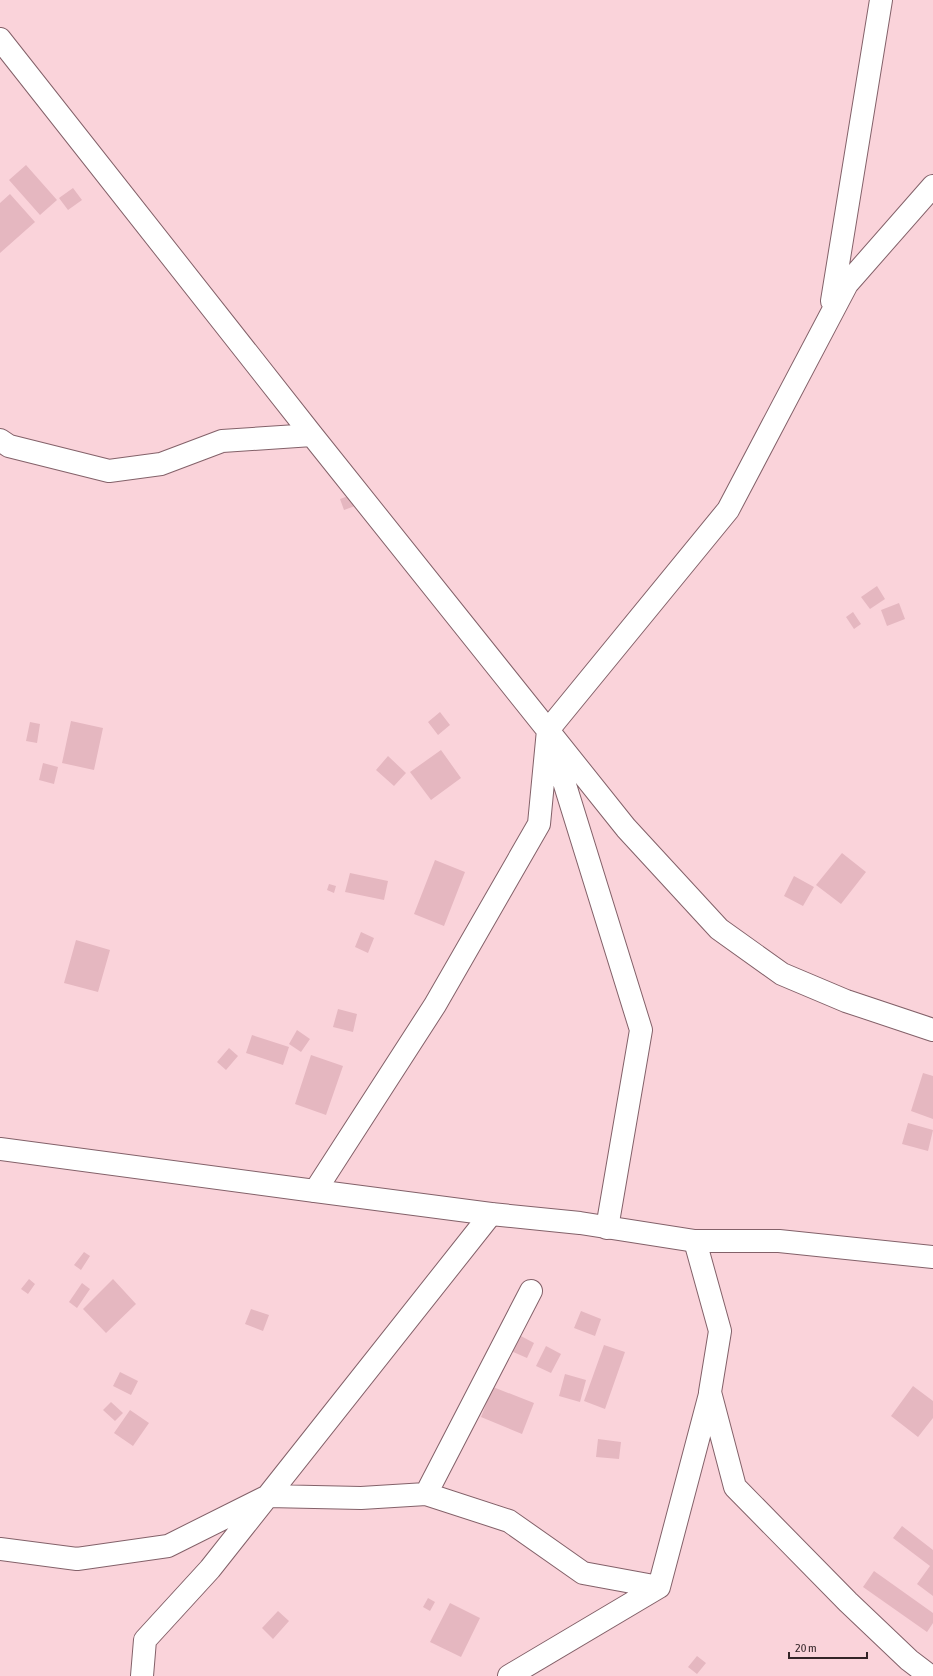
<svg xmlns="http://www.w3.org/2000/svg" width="933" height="1676" font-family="'Asap Condensed',sans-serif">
	<rect width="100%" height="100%" fill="#fad3da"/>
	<path fill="#e5b7c0" d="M26 165 57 200 40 215 9 180Z
		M73 188 82 200 68 210 59 198Z
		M10 194 35 222 0 253V203Z
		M351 495 355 506 344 510 340 499Z
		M877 586 885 599 870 609 861 597Z
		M899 603 905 619 887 626 881 610Z
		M853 612 861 624 854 629 846 617Z
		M440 712 450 725 438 735 428 722Z
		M71 721 103 728 94 770 62 763Z
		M30 722 40 724 37 743 26 741Z
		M441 750 461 778 431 800 410 772Z
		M388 756 406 773 394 786 376 770Z
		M43 763 58 767 54 784 39 780Z
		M842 853 866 872 841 904 816 885Z
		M435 860 465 872 444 926 414 914Z
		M350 873 388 881 384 900 345 892Z
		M794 876 814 887 803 906 784 896Z
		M329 884 336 886 334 893 327 890Z
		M361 932 374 938 368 953 355 947Z
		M76 940 110 950 98 992 64 983Z
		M338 1009 357 1014 353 1032 333 1027Z
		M297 1030 310 1039 301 1052 289 1044Z
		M252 1035 289 1047 283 1065 246 1053Z
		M229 1048 238 1056 226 1070 217 1062Z
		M311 1055 343 1066 326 1115 295 1104Z
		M923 1073 933 1076V1119L911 1111Z
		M908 1123 933 1130 928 1151 902 1144Z
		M84 1252 90 1256 81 1270 74 1265Z
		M29 1279 35 1284 28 1294 21 1289Z
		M113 1279 136 1304 106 1333 83 1309Z
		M82 1283 90 1289 77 1308 69 1302Z
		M251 1309 269 1315 263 1331 245 1324Z
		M581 1311 601 1319 595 1336 574 1328Z
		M519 1335 534 1343 527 1358 511 1351Z
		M604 1345 625 1352 605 1409 584 1401Z
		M546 1346 561 1354 551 1373 536 1366Z
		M120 1372 138 1381 131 1395 113 1386Z
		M565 1374 586 1380 580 1402 559 1396Z
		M913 1386 933 1401V1418L918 1437 891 1416Z
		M493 1387 534 1403 522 1434 481 1417Z
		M111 1402 123 1413 115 1421 103 1410Z
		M130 1410 149 1423 133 1446 114 1433Z
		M598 1439 621 1442 619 1459 596 1457Z
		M902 1526 933 1550V1596L917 1584 930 1566 893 1538Z
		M874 1571 933 1613V1623L927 1632 863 1587Z
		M428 1598 435 1602 430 1611 423 1607Z
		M450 1603 480 1618 461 1657 430 1642Z
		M278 1611 289 1621 273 1639 262 1628Z
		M697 1656 706 1663 697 1674 688 1667Z"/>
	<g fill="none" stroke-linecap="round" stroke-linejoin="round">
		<g stroke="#836169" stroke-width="24">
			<path id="minor" d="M0 39 312 435 626 828 719 929 782 974 846 1001 933 1030
				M832 301 881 0
				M0 440 9 446 109 471 161 464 222 441 312 435
				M552 743 641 1030 607 1228
				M315 1191 435 1005 539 824 548 730 728 510 847 284 933 186
				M695 1241 720 1331 710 1392 735 1487 848 1602 909 1660 930 1676
				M426 1494 531 1291
				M0 1549 77 1559 168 1546 268 1496 361 1498 426 1494 509 1521 583 1573 659 1587
				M142 1676 145 1640 210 1569 491 1214
				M509 1676 659 1587 710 1394"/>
		</g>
		<g stroke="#836169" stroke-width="24">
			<path id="major" d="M0 1149 315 1191 491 1214 580 1223 695 1241H779L933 1257"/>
		</g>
		<use href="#minor" stroke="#fff" stroke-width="22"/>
		<use href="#major" stroke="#fff" stroke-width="22"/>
	</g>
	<path d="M789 1652v6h78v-6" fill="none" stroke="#332427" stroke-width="2"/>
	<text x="795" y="1652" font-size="12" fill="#332427" stroke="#fad3da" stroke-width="3" paint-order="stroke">20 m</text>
</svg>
